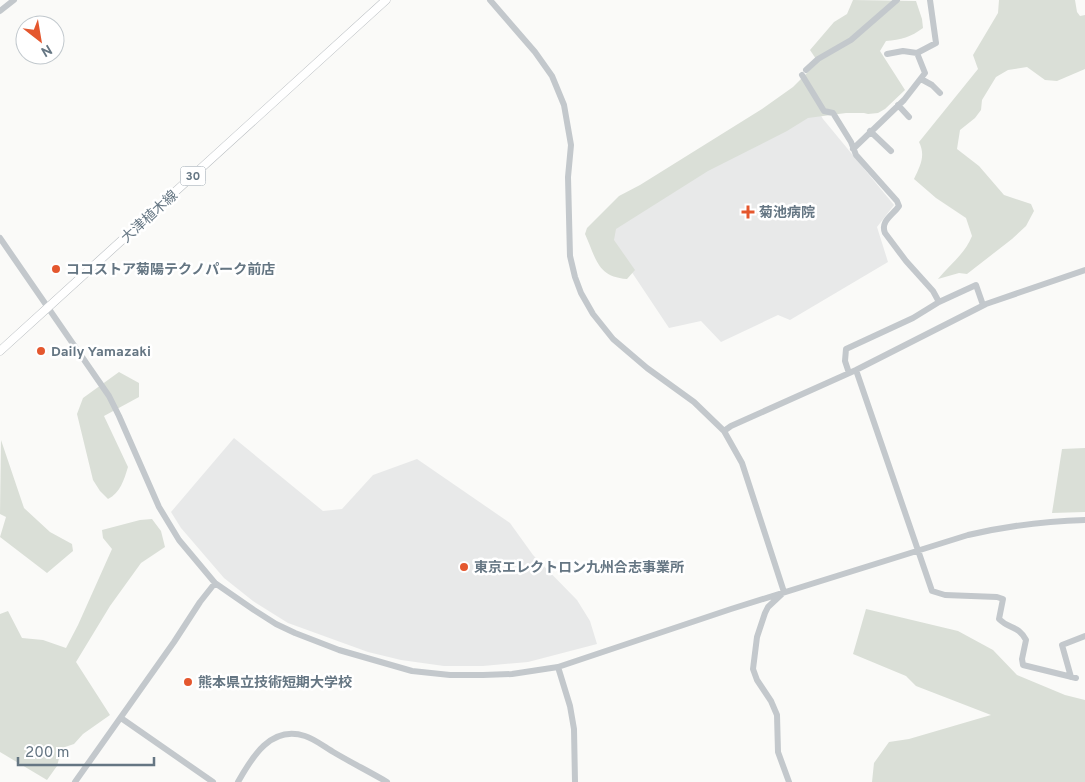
<svg xmlns="http://www.w3.org/2000/svg" width="1085" height="782" font-family="Overpass,'Noto Sans JP',sans-serif">
	<rect width="100%" height="100%" fill="#fafaf8"/>
	<path fill="#e8e9e9" d="M802 84 823 119 894 205 877 227 888 262 790 320 778 315 721 342 701 321 669 328 597 220Z
		M234 438 323 511 342 509 373 475 417 459 510 523 533 555 577 600 590 621 597 644 528 662 483 666H444L401 660 368 652 288 623 253 601 224 578 181 528 171 512Z"/>
	<path fill="#dadfd7" d="M853 0 916 1 922 19 923 28C911 37 901 40 886 41L880 51 905 90 885 109 878 113 868 114 864 113H846L808 118 787 131 708 171 616 229 614 240 635 270 627 279C597 277 596 258 585 234L587 228 619 196 640 185 762 109 793 87 818 62 810 50 834 22 847 14Z
		M999 0H1075L1077 12 1080 16 1085 15V69L1057 81 1045 80 1027 67 1008 70 996 77 982 100 981 110 975 118 960 130 957 149 979 166 1004 195 1031 204 1034 211 1026 226 1012 239 967 274 959 273 938 279C950 264 965 254 972 236L966 218 936 198 914 179C920 166 926 156 919 142L978 69 973 55 998 13Z
		M119 372 139 383V397L104 416 128 467C124 480 120 493 108 499L100 491 93 480 77 414 83 398Z
		M1 440 24 508 50 532 72 544 73 551 47 573 0 537 6 517 0 514Z
		M1085 448V512L1052 513 1062 449Z
		M152 519 161 531 165 547 141 563 110 606 76 662 110 715 83 734 74 744 62 748 57 766 47 780 0 752V614L8 611 22 638 43 640 66 648 78 625 112 549 103 538 102 530 140 520Z
		M866 609 958 631 993 650 1017 675 1065 695 1085 700V782H872L874 763 889 742 909 739 991 715 916 686 906 676 853 654Z"/>
	<g fill="none" stroke-linecap="round" stroke-linejoin="round">
		<g stroke="#b5babe" stroke-width="9">
			<path id="major" d="M0 351 386 0"/>
		</g>
		<path stroke="#c3c8cc" stroke-width="6" d="M490 0 535 52 552 76 564 105 571 145 568 177 570 256 575 277 581 293 593 314 613 339 647 368 694 402 724 431 742 463 784 592 768 607 765 613 757 637 753 669 757 680 771 701 777 715 778 752 789 782
			M0 11 14 0
			M887 54 903 51 917 53
			M806 70 818 59 851 40 897 0
			M802 75 824 111 833 113 851 142 856 155 897 201 899 206C893 215 880 221 885 233L906 261 933 291 939 302 913 318 846 349 845 361 849 373
			M921 79 932 85 940 93
			M898 105 909 117
			M870 131 891 151
			M853 149 904 100 925 73 917 53 936 43 930 0
			M0 238 109 396 119 416 159 507 179 540 215 583 254 610 276 624 295 633 339 650 412 671 450 675H483L512 674 558 667 731 609 968 535C1007 526 1045 521 1085 520
			M939 302 976 285 983 305
			M856 370 932 591 945 595 997 597 1003 599 999 619C1010 630 1018 625 1026 640L1022 659 1023 665 1076 678
			M724 431 731 426 856 370 986 304 1085 270
			M558 667 570 706 574 729 575 782
			M1071 677 1062 645 1085 636
			M121 718 213 782
			M75 782 174 642 200 602 215 583
			M238 782C252 757 271 725 305 736 315 739 326 748 335 753 352 763 370 772 387 782"/>
		<use href="#major" stroke="#fff" stroke-width="8"/>
	</g>
	<g fill="#e4572e" stroke="#fff" stroke-width="2">
		<path d="M745.5 204.5h5v5h5v5h-5v5h-5v-5h-5v-5h5z"/>
		<circle cx="56" cy="269" r="5"/>
		<circle cx="41" cy="351" r="5"/>
		<circle cx="464" cy="567" r="5"/>
		<circle cx="188" cy="682" r="5"/>
	</g>
	<g text-anchor="middle" stroke-width="5" stroke-linejoin="round" paint-order="stroke">
		<rect fill="#fff" stroke="#939fa8" stroke-width="1" x="180.5" y="166.5" width="25" height="19" rx="4"/>
		<g font-size="12" font-weight="bold" fill="#657683">
			<text x="193" y="180">30</text>
		</g>
		<g font-size="14" font-weight="bold" fill="#657683" stroke="#fff" text-anchor="start">
			<text x="759" y="217">菊池病院</text>
			<text x="66" y="274">ココストア菊陽テクノパーク前店</text>
			<text x="51" y="356">Daily Yamazaki</text>
			<text x="474" y="572">東京エレクトロン九州合志事業所</text>
			<text x="198" y="687">熊本県立技術短期大学校</text>
		</g>
		<g font-size="14" fill="#657683" stroke="#fff">
			<text transform="translate(149 216) rotate(-42)" y="5">大津植木線</text>
		</g>
	</g>
	<g transform="translate(40 40) rotate(149)"><circle r="24" fill="#ffffff" stroke="#c1c8cd"/>
	<path d="M0-4L9 19L0 12L-9 19Z" fill="#e4572e"/>
	<text y="-8" font-size="14" font-weight="bold" text-anchor="middle" fill="#657683">N</text>
	</g>
	<path d="M18 757v8h136v-8" fill="none" stroke="#657683" stroke-width="2.5"/>
	<text x="25" y="757" font-size="15" fill="#657683" stroke="#ffffff" stroke-width="4" paint-order="stroke">200 m</text>
</svg>
